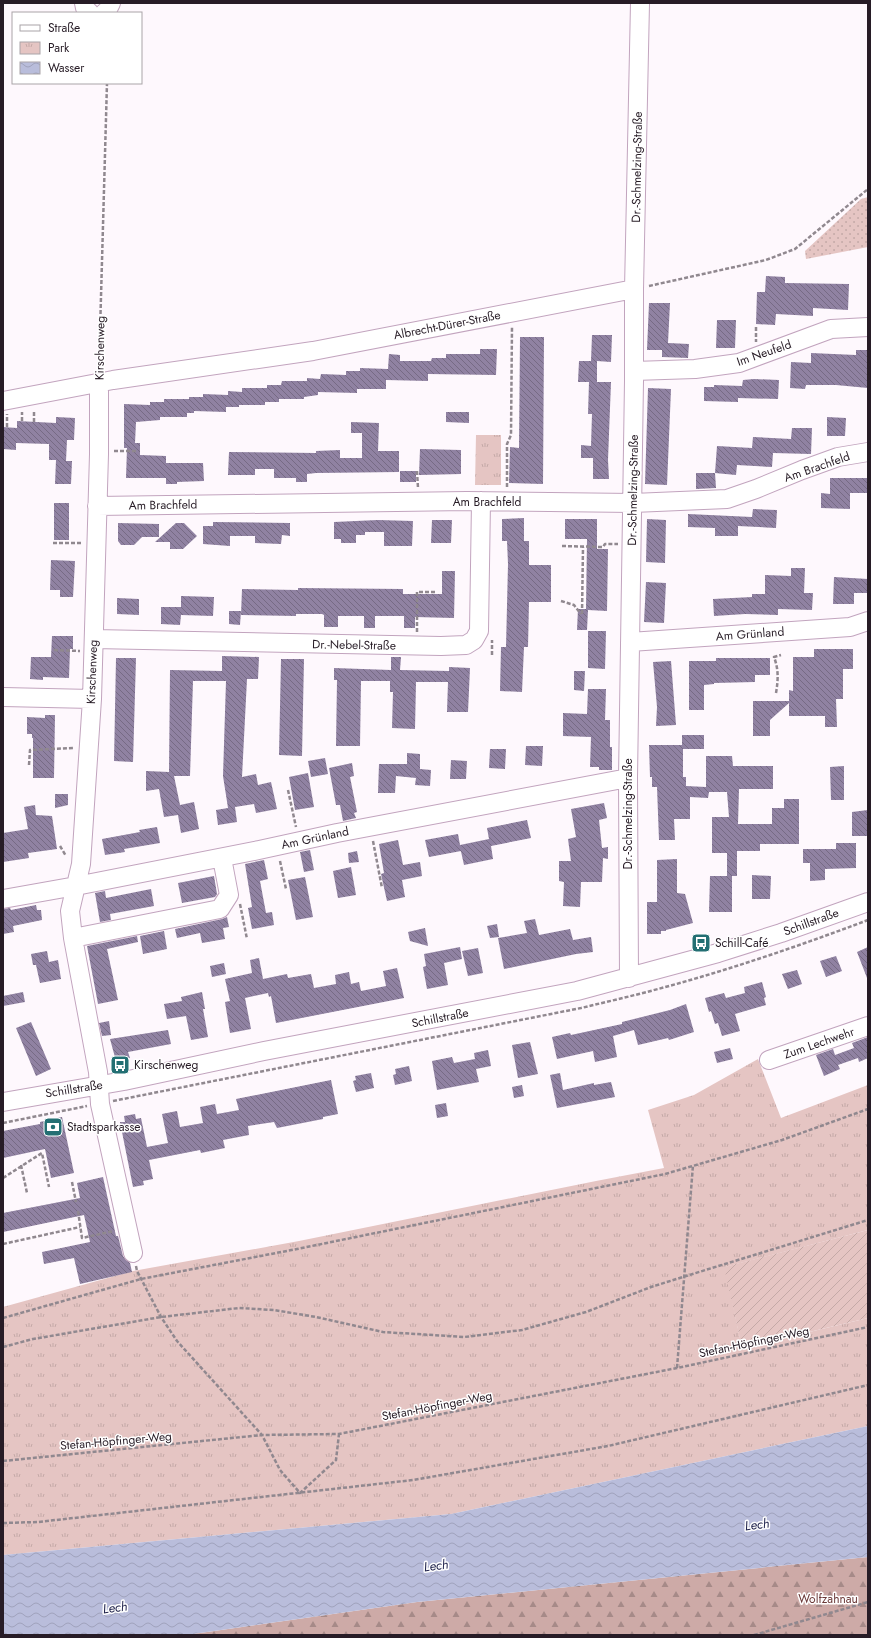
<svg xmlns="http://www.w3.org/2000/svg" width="871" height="1638" font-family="Jost,sans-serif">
	<defs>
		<pattern id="grass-dots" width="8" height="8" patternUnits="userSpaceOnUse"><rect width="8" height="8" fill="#e5c5c3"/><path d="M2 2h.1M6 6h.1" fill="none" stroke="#c4a9a7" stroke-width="1.8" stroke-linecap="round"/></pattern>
		<pattern id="forest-firs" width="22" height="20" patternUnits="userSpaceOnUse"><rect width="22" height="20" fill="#cdaaa7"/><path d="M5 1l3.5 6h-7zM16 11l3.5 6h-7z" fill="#a68a88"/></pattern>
		<pattern id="park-tufts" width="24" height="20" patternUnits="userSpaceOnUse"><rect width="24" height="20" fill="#e5c5c3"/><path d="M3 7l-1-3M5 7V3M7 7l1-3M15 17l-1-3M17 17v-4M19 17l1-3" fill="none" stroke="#c4a9a7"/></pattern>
		<pattern id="garden-furrows" width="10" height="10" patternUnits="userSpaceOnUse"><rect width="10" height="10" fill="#e5c5c3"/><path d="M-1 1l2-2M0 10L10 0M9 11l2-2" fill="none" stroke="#c4a9a7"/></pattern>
		<pattern id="water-waves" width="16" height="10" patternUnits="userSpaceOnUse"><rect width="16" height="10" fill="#b9bddb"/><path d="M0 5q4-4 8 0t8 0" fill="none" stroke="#9fa2bc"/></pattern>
		<pattern id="building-back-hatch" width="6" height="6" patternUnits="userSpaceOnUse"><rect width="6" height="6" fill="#9082a2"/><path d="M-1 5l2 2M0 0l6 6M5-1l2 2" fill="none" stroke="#766a84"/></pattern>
	</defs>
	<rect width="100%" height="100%" fill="#fef8fd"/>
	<path fill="url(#grass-dots)" d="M868 197V247L806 259 805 251 861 199Z"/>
	<path fill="url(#forest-firs)" d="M868 1557V1635H186L417 1602Z"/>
	<path fill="url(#park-tufts)" d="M476 435H501V485H475Z
		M758 1059 781 1118 868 1085V1230L725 1267 742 1348 868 1318V1426L451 1514 3 1555V1307L133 1271 299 1241 596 1181 664 1168 648 1110 694 1095Z"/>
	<path fill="url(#garden-furrows)" d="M868 1230V1318L742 1348 724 1267Z"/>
	<path fill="url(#water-waves)" d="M868 1426V1557L417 1602 186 1635H3V1555L451 1514Z"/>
	<path fill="url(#building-back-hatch)" d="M766 276 785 277V283L849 284 848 310 813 308V316L776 314 775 325 756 324 757 292H765Z
		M649 303H670L668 343 689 344 688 358 662 357V350H647Z
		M717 320H736L735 348H716Z
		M592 335H612L611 362 597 361V382H578L579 361H591Z
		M520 337H544L543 484 509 483 510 447 519 448Z
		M480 349H497L496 375 428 374V381L386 380V389H357V393L318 392V395L304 397V399H279V402H265V405H239V407H226V412L194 411V413H187V417H160V420L136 422 135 443H140V455L166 456V463H203L204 481 177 482V484H166V478H126L127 448H124V404L150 405V402H164V399H189V397H203V394L228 395V391L242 392V388H267V385H281L282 381H307V378L320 379 321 374 346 375V371H360V368L388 369 389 354 400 355V361H431L432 358H446V354H480Z
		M856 350H868V388L836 385H806L805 389 790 388 791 362 811 363V353L856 355Z
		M754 379 779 380 778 399 738 398V402L704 401V387H714V385L742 386 743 380Z
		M589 382H611L608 460 609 479H593V458H581V445L591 446 592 414H588Z
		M648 388 671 389 667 485 645 484Z
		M446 412H469V423L446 422Z
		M56 417 75 418 74 440H67L66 461H72L71 484H55L56 460H49V444L16 443V450L3 449V427L17 428V421L56 423Z
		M827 417 846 418 845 436H827Z
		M351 422 379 423 378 451H399V472L316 473 307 474V482H296V478H274V469H255V475H228L229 452 316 453V451L340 450V458H362V433H351Z
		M792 428H812L811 454 773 453 772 467 737 465 736 475 715 473 717 446 752 448 753 437 791 439Z
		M420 449 461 450V474L419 475Z
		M400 471H416V482H400Z
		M696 473H715L716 488 696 489Z
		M830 478H868V493H850V509L821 508V493L830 494Z
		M54 503H69V540H54Z
		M753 509 777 510 776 528 738 526V536H715V528L688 527V514L752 517Z
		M524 518V541H529V565H551V602H529L528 647H524L522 692 500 691 501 647H506L508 564 507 541H502V519Z
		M565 519H597V549H608L607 611 588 610 587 630H577L578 609H586L587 539H565Z
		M647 519 666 520 665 563 646 562Z
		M378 520 413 521 412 546H384V532H365V535H356V543H341V539H334V522Z
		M432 520H452L451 543H431Z
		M213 522 290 523V536L282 535 281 544 255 543V536H230V546L203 544V526H213Z
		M118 523 159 524V537H142L134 545H121L118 541Z
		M176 523H184L197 536 183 549H170V542H155Z
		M51 560 75 561 73 597H60V590H50Z
		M791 568H805L804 593H813L812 610 778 609V615L745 614 714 616 713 599 752 597V594H765V575L791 576Z
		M442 571H455L454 618 415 617V628H404V616H375V628H364V616H338V627H324V615L322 614H296V616L241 615 242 589 298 590V588L403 589V594H442Z
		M834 577 868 579V593H854V604H833Z
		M646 582 666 583 664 623 644 622Z
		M181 596 214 597 213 616 181 615 180 625 161 624V607H181Z
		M117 598 139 599V615L117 614Z
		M229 611H241L240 625 229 624Z
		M588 631H606L605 669 588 668Z
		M52 636H73V649H70L69 678 43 677V680L30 679 31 657H51Z
		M814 649H853V669H843V699H836L837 727H825V716H789V703L770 720V736H753V701H789V690L793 691V657H814Z
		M222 656 259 657 258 679H247L242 777 256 774 258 785 271 782 277 809 256 813 254 804 235 807 237 822 218 825 216 810 228 808 223 776 226 681H193L190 776H174L180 805 194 802 199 829 181 833 178 815 164 817 159 789 146 791V771L169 772 170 670 222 671Z
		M391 657H401L400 670 449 671V667L470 668 468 712H447L448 682H416L415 729 392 728 393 692H390V681H361L360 746H336L337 680H334V668L391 670Z
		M116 658H136L133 762 114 761Z
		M716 658H770V675H755V682L714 683V684L704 685V710H689V661H716Z
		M281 659H304L302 756 279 755Z
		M671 661 676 725 656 726 657 707 653 662Z
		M574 671H585L584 691 574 690Z
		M588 689H606L605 720H610V747H612V770H599V767H590L591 737 563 736V713L587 714Z
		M45 715H55L54 778H33V738H32V734H27V717L45 718Z
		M682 735H704V749H683V777H686V786L706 787V756H732L733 766H773V789H739L738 824H772V808H784V799H799V844H760V851H737V876H732V912H709L710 876H727V853H712V817H729L727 792H709L708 798 690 797V819H674L675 840H659L657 787H652V777H650L649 745H682Z
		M526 746H543L542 766 525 765Z
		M490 749H506L505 769 489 768Z
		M407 753 420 754V769L431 770 430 786 415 785 416 778 396 776 395 793H378L379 764H407Z
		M325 758 328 774 311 777 308 761Z
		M451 760 467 761 466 779H450Z
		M352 763 354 776 350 777 357 812 354 813 356 818 343 821 340 805H336L329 768Z
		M844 766V800H831L830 767Z
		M308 773 314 807 295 810 289 777Z
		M55 794H68V805L55 808Z
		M604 803 607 818 599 820 602 848 608 847V859L603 858 602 882H581L580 907 563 906 564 882 559 881V861H571L568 839 576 837 571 809Z
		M35 805 36 815 52 816 57 849 28 853 29 858 3 862V833L28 829 24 807Z
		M868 810V836H852V812Z
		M527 820 531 838 491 846 493 859 464 865 460 847 461 851 429 857 425 840 458 834 460 845 489 839 487 828Z
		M157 827 160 843 124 849 125 852 105 855 102 839 140 832 139 830Z
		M398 840 403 865 420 862 422 876 402 880 405 897 387 901 381 874 384 873 379 844Z
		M836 843H856V868L825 869V880L810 881V863H803V849H836Z
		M310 850 314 870 304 872 300 852Z
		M357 851 359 862 349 863 348 853Z
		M677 859V893L685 894 693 923 666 930V931H661V934H647V902H657V860Z
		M264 860 268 879 260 881 266 913 272 912 274 925 252 929 248 908 252 907 245 864Z
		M351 867 356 895 338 898 333 871Z
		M752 875 771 876 770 899H752Z
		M214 876 217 894 215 897 182 903 178 883Z
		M305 877 313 917 296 920 288 880Z
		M151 889 154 906 110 914 111 920 100 922 95 893 105 891 106 898Z
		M36 905 37 910H41L42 920 13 926 14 932 3 934V909L10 908 11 910Z
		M227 917 229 927 223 928 225 939 202 943 200 933 177 938 175 929 222 919Z
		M535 919 539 935 570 929 573 940 591 937 593 952 576 954 504 969 498 938 527 933 524 921Z
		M497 924 499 937 490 938 487 926Z
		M425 928 428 946 410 941 408 932Z
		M164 931 167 949 143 954 140 936Z
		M137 936 138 942 107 949 118 1000 98 1004 87 946Z
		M460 947 462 959 444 963 448 985 427 989 423 967 426 966 424 954Z
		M868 947V978H867L857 952Z
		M478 948 483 973 468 976 462 951Z
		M47 951 49 962 58 960 61 979 40 983 36 965H33L31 954Z
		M836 956 842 971 826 977 820 961Z
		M259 958 263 979 287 974 288 978 311 974 314 988 336 984 335 975 349 972 351 984 359 982 361 991 386 986 383 971 397 968 404 998 276 1023 271 996 269 997 268 993 245 998 251 1029 230 1033 225 1002 230 1001 225 979 252 973 250 960Z
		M224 963 226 974 212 977 210 966Z
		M797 970 802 984 788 989 782 974Z
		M762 982 766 997 764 998 766 1005 735 1014 740 1031 722 1036 718 1023 715 1024 711 1011 709 1012 705 998 724 993 726 998 745 993 744 987Z
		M23 992 25 1002 3 1006V996Z
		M202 992 205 1009H203L208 1037 191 1040 186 1016 167 1019 164 1004 182 1001 181 997Z
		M686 1004 694 1032 669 1040 668 1038 638 1045 634 1030 613 1036 617 1057 595 1062 593 1051 557 1059 552 1037 570 1033 571 1035 622 1024V1022L670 1010Z
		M109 1021 111 1035 102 1036 99 1023Z
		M31 1022 51 1069 36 1076 16 1028Z
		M168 1030 171 1044 128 1052 130 1058 116 1061 110 1039Z
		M868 1037V1058L859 1062 858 1058 838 1065 840 1069 824 1076 816 1055 833 1049 835 1055 854 1048 852 1043Z
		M530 1042 538 1074 518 1078 512 1045Z
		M730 1048 733 1059 717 1063 714 1052Z
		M488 1050 491 1066 476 1069 479 1082 437 1090 432 1061 452 1057 454 1063 475 1059 474 1053Z
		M409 1066 412 1081 395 1085 393 1075 396 1074 395 1069Z
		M371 1073 374 1088 356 1092 353 1081 356 1080 355 1076Z
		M560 1073 563 1090 594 1083V1085L611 1082 615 1097 557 1108 550 1075Z
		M331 1080 338 1114 323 1117V1119L277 1128 274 1122 248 1126 249 1135 223 1140 225 1148 201 1153 200 1150 149 1160 153 1179 143 1181 144 1185 133 1187 120 1122H125L124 1116 135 1114 136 1119 141 1118 147 1147 168 1143 162 1114 177 1111 180 1127 203 1123 200 1107 215 1104 217 1114 239 1110 236 1099Z
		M522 1085 524 1096 514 1098 512 1087Z
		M446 1103 448 1116 437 1118 435 1105Z
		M62 1117 74 1173 51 1178 45 1149 3 1158V1131L40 1124V1122Z
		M103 1177 116 1236H118L123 1256 126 1260 130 1263 132 1272 80 1284 74 1258 44 1264 42 1252 90 1242 84 1215 3 1232V1213L80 1198 77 1183Z"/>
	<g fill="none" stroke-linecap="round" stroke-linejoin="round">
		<g stroke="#c2a4be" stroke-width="20">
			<path id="minor" d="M84 3 85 8 90 13
				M104 13 107 11 111 3
				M634 371 695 369 739 363 831 329 868 327
				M99 383V454L92 699 81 864 70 911 73 938 98 1072 100 1104 133 1253
				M3 401 113 380 313 351 634 289
				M97 506 467 501 633 503 727 499 756 489 802 470 838 457 868 452
				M94 639 441 646 466 645 474 640 479 631 481 501
				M630 642 850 627 868 621
				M3 697 92 699
				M3 899 76 886 259 850 337 833 628 778
				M73 938 220 909 229 895 222 858
				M629 978 628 778 634 381V289L640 3
				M769 1060 868 1026
				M3 1102 124 1081 264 1051 577 991 718 953 781 933 868 902"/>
		</g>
		<path stroke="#90888f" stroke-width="2.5" stroke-dasharray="4 2" stroke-linecap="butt" d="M649 286 766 260 795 249 868 189
			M756 327V342
			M99 368 107 83
			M22 421V412
			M34 422V410
			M7 427V414
			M114 451H136
			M417 471 418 488
			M507 487V444L511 435 512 327
			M53 543H81V545
			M562 546 603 547 605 544H618
			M561 601 574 605 581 614
			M582 614 583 547
			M417 632V592H436
			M54 650 80 651
			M492 655V640
			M776 693C778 681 779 670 774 657L781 655
			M29 765 30 750 74 748
			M288 790 296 827
			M373 841 382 888
			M60 846 66 856
			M280 861 286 889
			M240 904 247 939
			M113 1101 581 1008C606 1002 632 996 658 989 729 970 799 946 868 920
			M3 1123 87 1106
			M21 1165 27 1193
			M3 1178 42 1153 49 1187
			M72 1182 76 1202
			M78 1211 82 1238 114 1231
			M3 1244 80 1227
			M136 1266 137 1271 161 1317 177 1341 262 1435 280 1470 300 1493 336 1460 339 1434
			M3 1318 141 1279 297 1249 665 1174 782 1140 868 1109
			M3 1347 33 1339 161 1317 239 1308 274 1310 316 1317 383 1332 464 1337 522 1330 586 1312 651 1287 686 1276 868 1220
			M677 1368 693 1165
			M3 1461 262 1435 339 1434 677 1368 868 1327
			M3 1523 38 1522 413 1480 608 1446 868 1385
			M754 1635 868 1602"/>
		<use href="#minor" stroke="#fff" stroke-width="18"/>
	</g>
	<defs>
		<g id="bus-square" transform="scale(1)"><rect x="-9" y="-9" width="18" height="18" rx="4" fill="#236f73" stroke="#fff"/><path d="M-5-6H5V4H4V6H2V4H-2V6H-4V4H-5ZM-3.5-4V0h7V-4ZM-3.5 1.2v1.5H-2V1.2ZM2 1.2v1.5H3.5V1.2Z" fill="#fff"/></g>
		<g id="bank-square" transform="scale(1)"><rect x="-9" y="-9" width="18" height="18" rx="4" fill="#236f73" stroke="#fff"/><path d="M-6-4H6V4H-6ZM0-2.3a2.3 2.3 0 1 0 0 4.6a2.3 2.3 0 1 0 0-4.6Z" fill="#fff"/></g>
	</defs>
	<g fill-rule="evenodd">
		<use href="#bus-square" x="701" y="943"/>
		<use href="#bus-square" x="120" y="1065"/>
		<use href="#bank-square" x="53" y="1127"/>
	</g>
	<g text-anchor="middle" stroke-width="3" stroke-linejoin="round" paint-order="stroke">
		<g font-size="12" fill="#271c26" stroke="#fff">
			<text transform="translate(637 167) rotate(-89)" y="4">Dr.-Schmelzing-Straße</text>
			<text transform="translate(447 325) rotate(-11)" y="4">Albrecht-Dürer-Straße</text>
			<text transform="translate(100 348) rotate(-89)" y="4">Kirschenweg</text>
			<text transform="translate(764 353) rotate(-19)" y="4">Im Neufeld</text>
			<text transform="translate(817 467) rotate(-19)" y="4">Am Brachfeld</text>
			<text transform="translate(633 490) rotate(-89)" y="4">Dr.-Schmelzing-Straße</text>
			<text x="487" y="506">Am Brachfeld</text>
			<text transform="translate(163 505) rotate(-1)" y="4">Am Brachfeld</text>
			<text transform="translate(750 634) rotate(-4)" y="4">Am Grünland</text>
			<text transform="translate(354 645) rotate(1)" y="4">Dr.-Nebel-Straße</text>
			<text transform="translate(92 672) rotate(-88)" y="4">Kirschenweg</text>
			<text transform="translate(628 814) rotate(-90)" y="4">Dr.-Schmelzing-Straße</text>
			<text transform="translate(315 838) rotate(-12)" y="4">Am Grünland</text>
			<text transform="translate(811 922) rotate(-20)" y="4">Schillstraße</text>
			<text transform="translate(440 1018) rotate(-11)" y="4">Schillstraße</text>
			<text transform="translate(819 1043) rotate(-19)" y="4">Zum Lechwehr</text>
			<text transform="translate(74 1089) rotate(-9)" y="4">Schillstraße</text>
			<text transform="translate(754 1342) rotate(-12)" y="4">Stefan-Höpfinger-Weg</text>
			<text transform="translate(437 1406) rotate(-11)" y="4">Stefan-Höpfinger-Weg</text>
			<text transform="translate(116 1441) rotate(-5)" y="4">Stefan-Höpfinger-Weg</text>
		</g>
		<g font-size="12" fill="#271c26" stroke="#fff" text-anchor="start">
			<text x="715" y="947">Schill-Café</text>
			<text x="134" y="1069">Kirschenweg</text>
			<text x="67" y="1131">Stadtsparkasse</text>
		</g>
		<g font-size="12" fill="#6a3837" stroke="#fff">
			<text x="828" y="1603">Wolfzahnau</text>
		</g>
		<g font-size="13" font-style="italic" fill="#23264e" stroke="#fff">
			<text transform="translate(757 1524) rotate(-7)" y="5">Lech</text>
			<text transform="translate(436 1565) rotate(-7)" y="5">Lech</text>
			<text transform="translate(115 1607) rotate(-7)" y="5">Lech</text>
		</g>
	</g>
	<rect width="871" height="1638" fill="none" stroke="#271c26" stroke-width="8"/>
	<rect x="12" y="12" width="130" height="72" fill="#ffffff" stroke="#a9a4a8"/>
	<rect x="20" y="25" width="20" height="6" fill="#ffffff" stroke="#a9a4a8"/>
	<text x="48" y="32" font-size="12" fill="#271c26">Straße</text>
	<rect x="20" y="42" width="20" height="12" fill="url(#park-tufts)" stroke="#a9a4a8"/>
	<text x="48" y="52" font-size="12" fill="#271c26">Park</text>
	<rect x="20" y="62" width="20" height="12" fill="url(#water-waves)" stroke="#a9a4a8"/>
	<text x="48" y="72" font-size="12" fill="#271c26">Wasser</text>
</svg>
